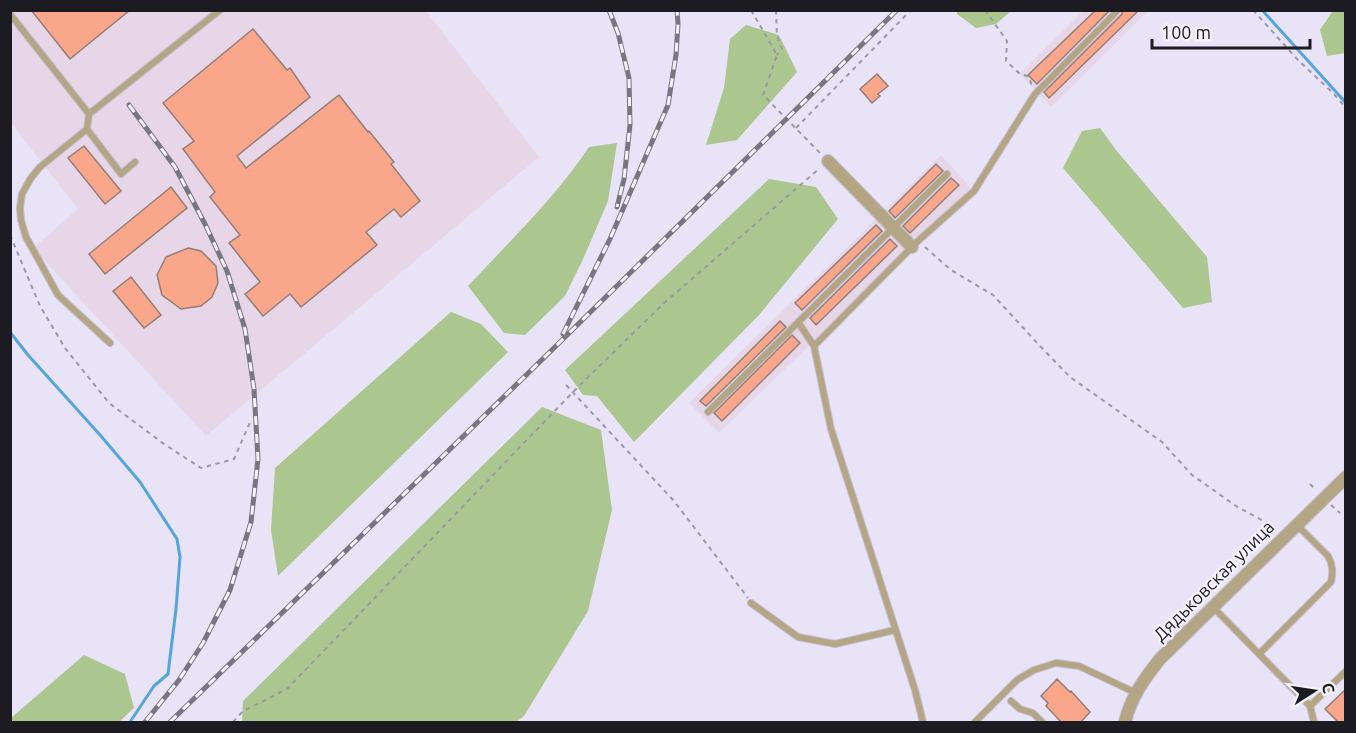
<svg xmlns="http://www.w3.org/2000/svg" width="1356" height="733" font-family="Ubuntu,sans-serif">
	<rect width="100%" height="100%" fill="#e8e3f6"/>
	<path fill="#e7d6e8" d="M11 11H426L539 157 206 436 33 248 78 209 11 123Z
		M1083 11H1148L1051 107 1020 74Z
		M941 155 971 188 719 433 689 403Z"/>
	<path fill="#abc68f" d="M957 11 958 10 1011 11 996 24 976 28 957 14Z
		M1330 11H1345V53L1327 56 1320 30 1332 12Z
		M746 25 779 35 797 72 737 140 706 145 724 88 730 39Z
		M1100 128 1116 150 1207 257 1212 302 1183 308 1063 168 1082 131Z
		M617 143 608 201 584 257 565 296 525 335 504 333 468 286C510 241 555 198 589 147Z
		M769 179 816 187 838 219 759 315 634 442 597 396 583 395 565 370Z
		M451 312 481 324 508 352 278 576 271 530 275 468Z
		M542 407 601 430 612 510 588 611 524 716 516 722H242L243 701Z
		M84 655 125 674 134 708 119 722H11V718Z"/>
	<g fill="none" stroke-linecap="round" stroke-linejoin="round">
		<path stroke="#56a5d8" stroke-width="3" d="M1262 10 1346 103
			M10 332 28 355 101 436 140 482 177 539 180 557 176 609 168 674 154 686 130 722"/>
	</g>
	<path fill="#faa68b" stroke="#927e78" stroke-width="1.5" d="M31 10H130L70 59Z
		M1096 10H1110L1037 84 1028 75Z
		M1123 10H1139L1049 98 1044 92 1122 14Z
		M253 29 287 70 290 68 310 97 237 156 246 168 339 95 368 132 369 131 394 162 391 164 420 201 401 217 394 209 366 232 377 245 301 307 290 294 263 316 245 294 260 282 229 243 240 235 210 197 215 192 183 149 194 141 163 103Z
		M877 74 888 86 878 94 880 96 872 103 860 89Z
		M84 146 121 191 105 204 68 158Z
		M936 164 943 171 895 218 889 211Z
		M951 178 959 185 910 233 903 226Z
		M171 187 187 208 105 274 89 254Z
		M876 225 882 231 802 310 795 303Z
		M890 239 897 246 816 325 810 318Z
		M188 248 201 251 216 266 218 283 212 297 201 306 181 309 162 295 157 275 166 257Z
		M131 277 161 315 144 328 113 291Z
		M780 321 786 327 706 406 700 401Z
		M792 335 800 343 722 421 714 413Z
		M1057 679 1070 692 1071 691 1090 712 1080 723H1062L1046 706 1048 703 1041 696Z
		M1346 689V723H1339L1325 709Z"/>
	<g fill="none" stroke-linecap="round" stroke-linejoin="round">
		<g stroke="#c3bfd0" stroke-width="8">
			<path id="lane" d="M10 14 89 114 220 10
				M89 114 87 129 121 174 135 162
				M87 129 40 167 31 178 22 194 20 208 21 220 26 237 58 295 110 343
				M798 322 814 346
				M708 412 947 174
				M751 603 798 637 835 644 895 630
				M1213 607 1310 706
				M1259 654 1331 582C1333 572 1333 565 1328 556L1297 525
				M1011 701 1020 709 1033 713 1042 722
				M923 722 915 690 831 429 814 346 918 241 974 191 1035 94 1118 10
				M975 722 1017 680 1034 670 1056 663 1079 666 1136 693
				M1314 722 1310 706 1346 671"/>
		</g>
		<g stroke="#c3bfd0" stroke-width="14">
			<path id="street" d="M828 161 912 247
				M1125 722C1131 697 1144 679 1160 659L1346 477"/>
		</g>
		<path stroke="#9c98a6" stroke-width="2" stroke-dasharray="4.5 4.5" stroke-linecap="butt" d="M751 10 777 55 763 95 821 154
			M776 10 777 36 782 49 777 55
			M985 10 1007 41 1006 61 1019 73 1029 77 1032 86
			M1253 10 1298 60 1333 93 1346 108
			M796 128 911 10
			M10 235 40 306 65 348 109 403 164 444 201 468 234 459 251 420
			M925 247 951 270 993 295 1039 345 1070 377 1162 442 1192 475 1236 506 1269 524
			M566 385 674 501 748 598
			M1310 484 1316 490
			M1331 505 1340 513
			M233 722 243 711 287 689 573 392 663 304 820 168"/>
		<use href="#lane" stroke="#b4a685" stroke-width="6"/>
		<use href="#street" stroke="#b4a685" stroke-width="12"/>
		<g stroke="#797682" stroke-width="5">
			<path id="rail" d="M609 10 618 33 629 78 630 125 624 179 617 207
				M129 105 175 167 205 224 227 271 245 329 254 389 258 459 251 522 230 590 203 643 179 680 145 722
				M563 334 610 239 668 105 676 55 678 24 677 10
				M170 722 558 344 897 10"/>
		</g>
		<use href="#rail" stroke="#f5f2fd" stroke-width="3" stroke-dasharray="9" stroke-linecap="butt"/>
	</g>
	<g text-anchor="middle" stroke-width="4.5" stroke-linejoin="round" paint-order="stroke">
		<g font-size="18" fill="#1c1b21" stroke="#f5f2fd">
			<text transform="translate(1214 581) rotate(-45)" y="6">Дядьковская улица</text>
		</g>
	</g>
	<rect width="1356" height="733" fill="none" stroke="#1c1b21" stroke-width="24"/>
	<g transform="translate(1314 691) rotate(78)" stroke="#f5f2fd" stroke-width="4.5" paint-order="stroke">
	<path d="M0-4.5L10 22L0 15L-10 22Z" fill="#1c1b21"/>
	<text y="-9" font-size="16" font-weight="bold" text-anchor="middle" fill="#1c1b21">С</text>
	</g>
	<path d="M1152 39v9h158v-9" fill="none" stroke="#1c1b21" stroke-width="3"/>
	<text x="1161" y="39" font-size="18" fill="#1c1b21" stroke="#f5f2fd" stroke-width="4.5" paint-order="stroke">100 m</text>
</svg>
